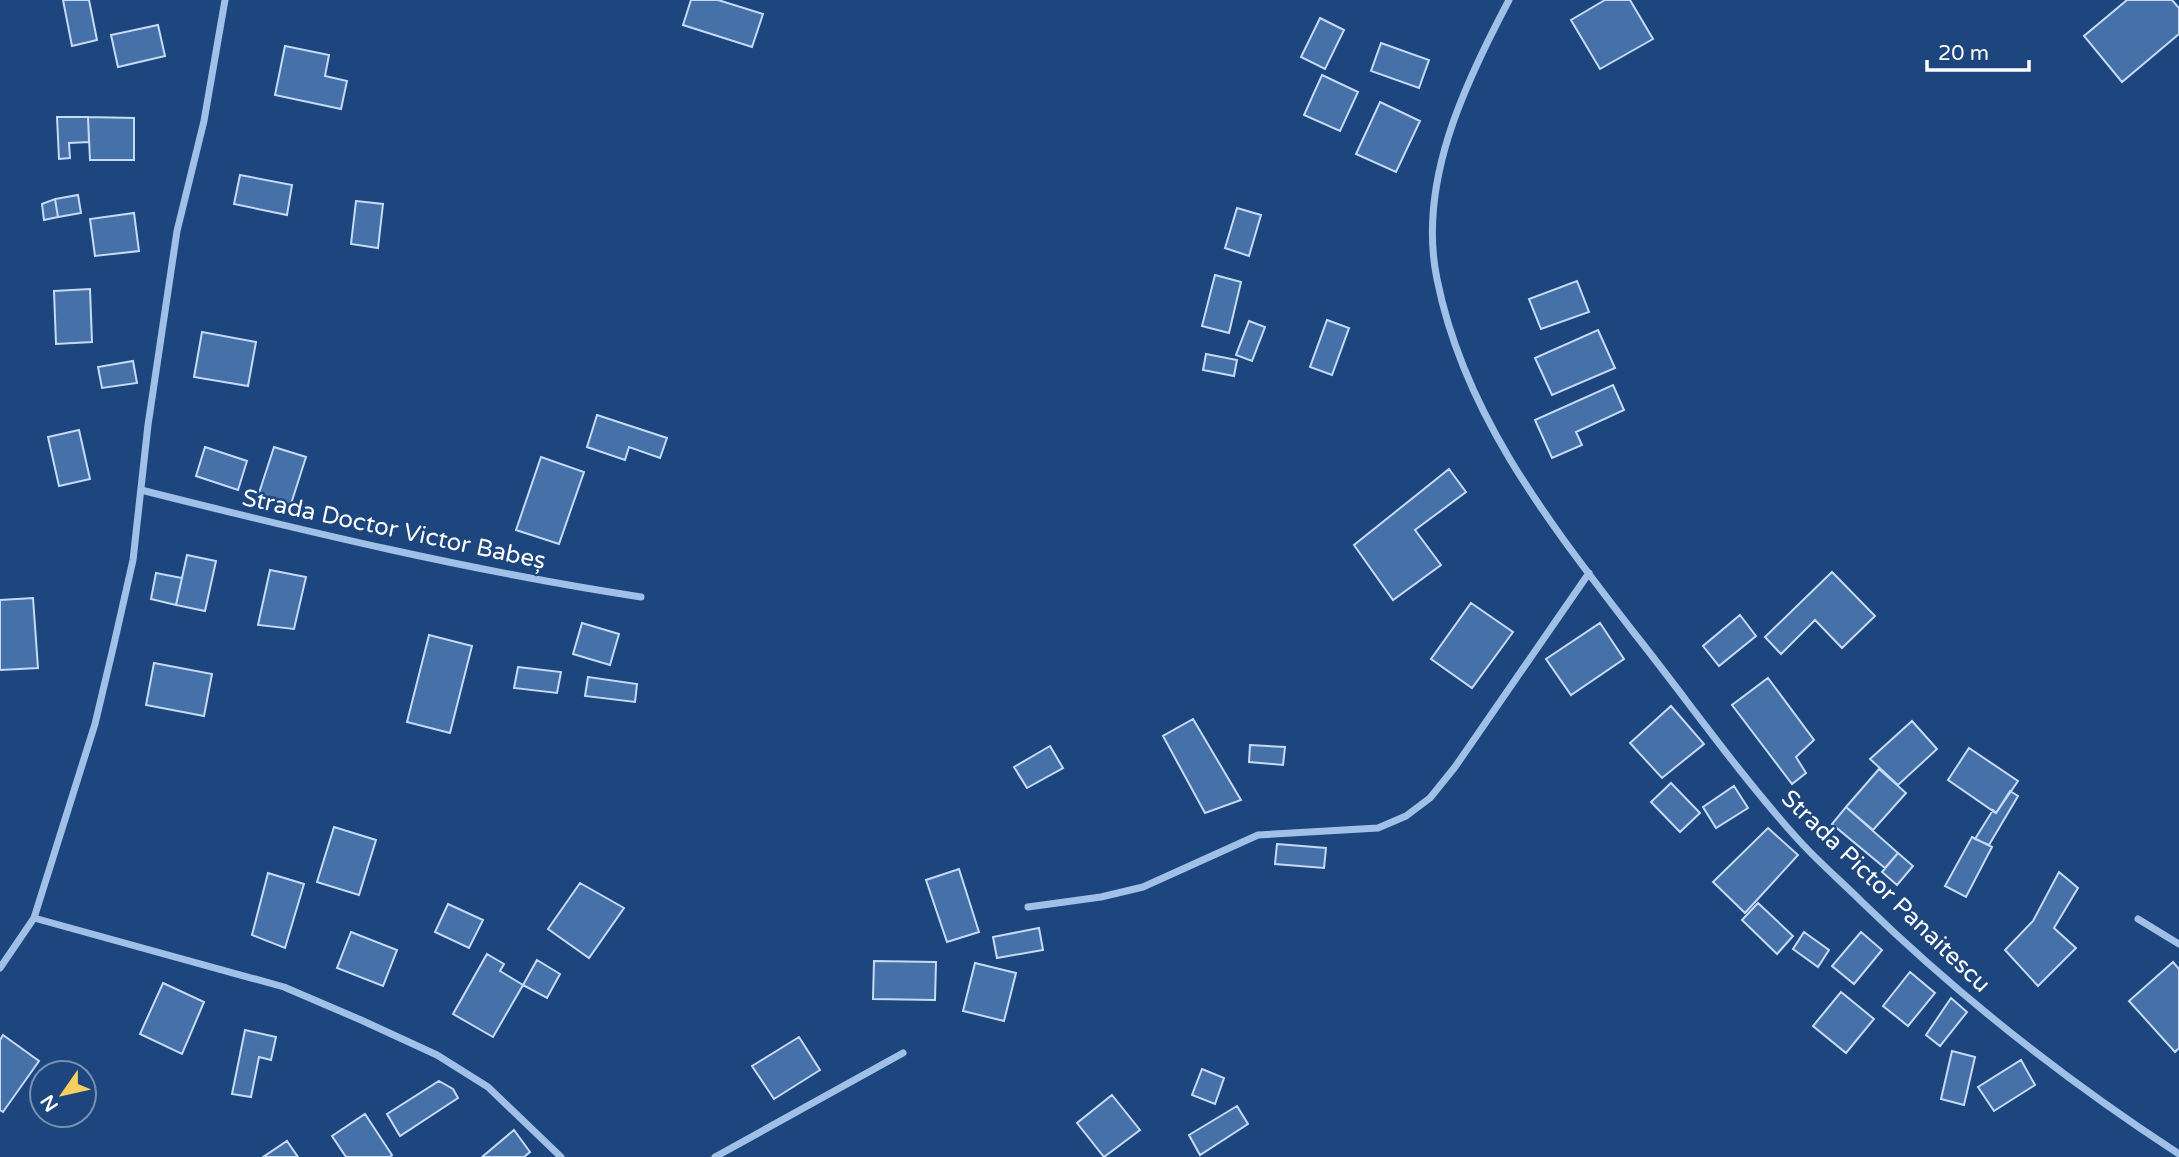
<svg xmlns="http://www.w3.org/2000/svg" width="2179" height="1157" font-family="'Varela Round',sans-serif">
	<rect width="100%" height="100%" fill="#1e467e"/>
	<path fill="#4670a8" stroke="#c5daf6" stroke-width="2" d="M63 0H89L97 40 72 46Z
		M691 0H718L763 14 752 47 683 25Z
		M1605 0H1630L1653 39 1600 69 1571 20Z
		M2127 0H2172L2179 8V34L2122 82 2084 36Z
		M1320 18 1344 30 1325 69 1301 57Z
		M158 25 165 56 118 67 111 35Z
		M1381 43 1429 60 1419 88 1371 71Z
		M285 46 329 55 325 76 347 81 341 109 275 95Z
		M1322 75 1358 92 1340 131 1304 115Z
		M1380 102 1420 121 1396 172 1356 154Z
		M57 117H88L89 142 69 143 70 158 59 159Z
		M88 117 134 118V160H90Z
		M240 175 292 185 287 215 234 204Z
		M78 195 81 213 58 217 55 199Z
		M55 199 58 217 44 220 42 204Z
		M356 201 383 204 378 248 351 244Z
		M1237 208 1261 215 1249 256 1225 248Z
		M134 213 139 251 95 256 90 219Z
		M1215 275 1241 282 1229 333 1202 326Z
		M1577 281 1589 312 1541 329 1529 299Z
		M90 289 92 342 56 344 54 291Z
		M1327 320 1349 328 1332 375 1310 367Z
		M1249 321 1265 327 1252 361 1236 355Z
		M1598 330 1615 368 1552 395 1535 358Z
		M202 332 256 342 248 386 194 377Z
		M1206 354 1237 360 1234 376 1203 370Z
		M133 361 137 383 102 388 98 367Z
		M1613 385 1624 410 1576 432 1582 445 1552 458 1535 420Z
		M597 415 667 438 660 458 629 447 625 460 587 447Z
		M79 430 90 479 59 486 48 437Z
		M205 447 247 461 238 490 196 476Z
		M274 447 306 457 290 507 258 496Z
		M541 457 584 472 559 544 516 530Z
		M1449 469 1466 492 1415 530 1441 565 1393 600 1354 545Z
		M187 555 216 561 205 611 176 605Z
		M270 570 306 577 294 629 258 625Z
		M1832 572 1875 616 1842 648 1815 620 1781 654 1765 637Z
		M156 573 182 578 176 605 151 599Z
		M33 598 38 668 0 670V600Z
		M1471 603 1513 632 1472 688 1431 659Z
		M1740 615 1756 636 1719 666 1703 646Z
		M582 623 619 634 610 665 573 654Z
		M1600 623 1624 659 1571 695 1546 659Z
		M429 635 472 646 450 733 407 722Z
		M154 663 212 674 204 716 146 705Z
		M518 667 561 672 557 693 514 688Z
		M588 677 637 684 635 702 585 696Z
		M1768 678 1814 740 1796 757 1806 773 1792 784 1732 705Z
		M1671 706 1704 744 1662 778 1630 743Z
		M1193 719 1241 800 1205 813 1163 736Z
		M1912 721 1937 749 1898 785 1870 759Z
		M1250 745 1285 747 1283 765 1249 762Z
		M1050 746 1063 768 1027 788 1014 767Z
		M1969 748 2018 781 1996 813 1948 780Z
		M1879 769 1906 793 1873 830 1846 807Z
		M1671 783 1700 813 1680 832 1651 802Z
		M1734 786 1748 808 1716 828 1703 807Z
		M2010 791 2018 796 1989 845 1975 839 1993 810 1996 813Z
		M1846 807 1898 853 1885 868 1832 824Z
		M334 827 376 840 359 895 317 882Z
		M1768 828 1798 855 1745 913 1713 882Z
		M1972 837 1992 847 1966 897 1945 886Z
		M1277 844 1326 848 1324 868 1275 864Z
		M1898 853 1913 866 1897 885 1882 872Z
		M959 869 979 932 947 942 926 880Z
		M2059 872 2078 888 2054 928 2076 948 2038 986 2005 950 2033 921Z
		M268 873 304 884 285 948 252 935Z
		M580 883 624 908 589 958 548 929Z
		M1758 903 1793 936 1777 954 1742 920Z
		M448 904 483 920 469 948 435 932Z
		M1039 928 1043 950 997 958 993 937Z
		M351 932 397 950 383 986 337 968Z
		M1804 932 1829 950 1818 967 1793 949Z
		M1861 932 1882 950 1854 984 1832 966Z
		M487 954 504 964 500 971 523 985 493 1037 453 1014Z
		M537 960 560 974 547 998 523 985Z
		M874 961 936 962 935 1000 873 999Z
		M2173 962 2179 969V1048L2175 1052 2129 1001Z
		M975 963 1016 973 1004 1021 963 1011Z
		M1910 972 1935 993 1908 1026 1883 1006Z
		M163 983 204 1002 182 1054 140 1034Z
		M1841 992 1874 1019 1846 1053 1813 1026Z
		M1951 998 1967 1012 1940 1046 1926 1035Z
		M245 1030 276 1037 271 1060 259 1057 251 1097 232 1094Z
		M3 1035 39 1061 3 1112 0 1110V1040Z
		M799 1037 820 1070 774 1099 752 1066Z
		M1952 1051 1975 1057 1964 1105 1941 1099Z
		M2021 1060 2035 1085 1994 1111 1978 1087Z
		M1202 1069 1224 1078 1215 1104 1192 1095Z
		M439 1081 453 1089 458 1098 400 1136 387 1114Z
		M1112 1095 1140 1130 1104 1157 1077 1123Z
		M1237 1106 1248 1124 1200 1155 1189 1135Z
		M365 1114 392 1155 390 1157H346L332 1136Z
		M514 1130 530 1152 524 1157H482Z
		M287 1141 298 1157H263Z"/>
	<g fill="none" stroke-linecap="round" stroke-linejoin="round">
		<path stroke="#a1c0e8" stroke-width="7" d="M1509 0C1465 83 1417 183 1437 279 1464 415 1549 522 1631 629 1686 698 1736 770 1795 836 1816 860 1841 881 1863 903 1962 999 2064 1079 2179 1154
			M141 490C307 532 472 571 641 597
			M1028 907 1101 897 1143 887 1258 835 1378 828 1406 816 1430 798 1455 767 1589 573
			M34 918 284 987 361 1020 437 1055 488 1087 561 1157
			M2138 919 2179 944
			M0 968 34 918 95 724 114 644 133 560 148 425 177 231 204 121 225 0
			M715 1157 903 1053"/>
	</g>
	<g text-anchor="middle" stroke-width="5" stroke-linejoin="round" paint-order="stroke">
		<g font-size="24" fill="#fff" stroke="#1e467e">
			<text transform="translate(394 529) rotate(12)" y="8">Strada Doctor Victor Babeș</text>
			<text transform="translate(1886 891) rotate(44)" y="8">Strada Pictor Panaitescu</text>
		</g>
	</g>
	<g transform="translate(63 1094) rotate(236)"><circle r="33" fill="#1e467e" stroke="#7890b2" stroke-width="2"/>
	<path d="M0-5L12 26L0 18L-12 26Z" fill="#f7ce60"/>
	<text y="-10" font-size="19" font-weight="bold" text-anchor="middle" fill="#ffffff">N</text>
	</g>
	<path d="M1927 60v10h102v-10" fill="none" stroke="#ffffff" stroke-width="3.5"/>
	<text x="1938" y="60" font-size="21" fill="#ffffff" stroke="#1e467e" stroke-width="5" paint-order="stroke">20 m</text>
</svg>
